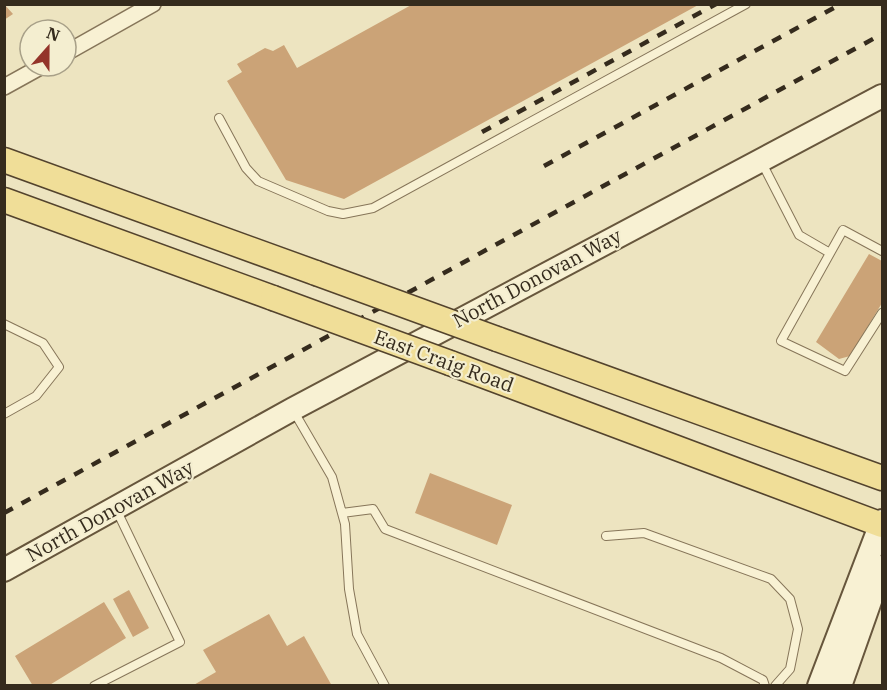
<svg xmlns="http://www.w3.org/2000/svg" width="887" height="690" font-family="'IBM Plex Serif',serif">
	<rect width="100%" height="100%" fill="#ede4c0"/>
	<path fill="#cba377" d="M4 4 13 14 4 20Z
		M413 4H700L344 199 286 180 227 81 242 72 237 64 265 48 273 51 284 45 297 68Z
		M869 254 882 261V303L850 356 839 359 816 342Z
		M430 473 512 505 497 545 415 513Z
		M129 590 149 628 133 637 113 599Z
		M104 602 126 638 48 686H33L15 656Z
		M269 614 287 646 304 636 332 686H192L216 672 203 650Z"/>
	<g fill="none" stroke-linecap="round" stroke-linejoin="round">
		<g stroke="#867559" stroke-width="10">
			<path id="lane" d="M219 118 246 168 258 181 328 211 343 214 373 208 746 4
				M762 163 799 235 830 253
				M882 251 843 230 781 341 845 371 882 313
				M4 324 43 343 59 367 36 396 4 414
				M293 410 332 477 345 524 349 589 357 634 385 686
				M342 513 373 509 385 529 721 658 763 680 765 686
				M606 536 644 533 771 579 790 599 798 629 790 669 775 686
				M94 686 180 642 116 509"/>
		</g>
		<g stroke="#867559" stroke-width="18">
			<path id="street" d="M66 53 153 4
				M4 87 42 66"/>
		</g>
		<g stroke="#67563c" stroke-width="26">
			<path id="secondary" d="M4 570 293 409 882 96
				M819 686 882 521
				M840 686 882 567"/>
		</g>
		<g stroke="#53432d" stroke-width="27">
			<path id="primary" d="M4 160 316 273
				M4 200 273 298
				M497 339 882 478
				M450 363 882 525"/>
		</g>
		<use href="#lane" stroke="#f8f1d3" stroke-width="8"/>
		<use href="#street" stroke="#f8f1d3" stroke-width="15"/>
		<use href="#secondary" stroke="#f8f1d3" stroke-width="22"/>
		<use href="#primary" stroke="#f0de98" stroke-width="24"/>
		<path stroke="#352b1d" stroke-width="4.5" stroke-dasharray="10 10" stroke-linecap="butt" d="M482 132 716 4
			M544 166 841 4
			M4 513 882 34"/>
		<g stroke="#53432d" stroke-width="27" stroke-linecap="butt">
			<path id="primary-bridge" d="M316 273 497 339
				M273 298 450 363"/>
		</g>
		<use href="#primary-bridge" stroke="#f0de98" stroke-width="24"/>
	</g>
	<g text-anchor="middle" stroke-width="4.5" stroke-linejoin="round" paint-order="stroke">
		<g font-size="20" fill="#352b1d" stroke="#f4eed0">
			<text transform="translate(537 278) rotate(-28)" y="7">North Donovan Way</text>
			<text transform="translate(444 361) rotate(20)" y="7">East Craig Road</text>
			<text transform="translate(110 511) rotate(-29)" y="7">North Donovan Way</text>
		</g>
	</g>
	<rect width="887" height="690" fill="none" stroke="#352b1d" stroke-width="12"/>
	<g transform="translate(48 48) rotate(21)"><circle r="28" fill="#f4eed0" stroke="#a8a088" stroke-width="1.5"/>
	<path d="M0-4.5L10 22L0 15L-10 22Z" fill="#94342a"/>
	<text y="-9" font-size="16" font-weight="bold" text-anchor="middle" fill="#352b1d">N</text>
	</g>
</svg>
